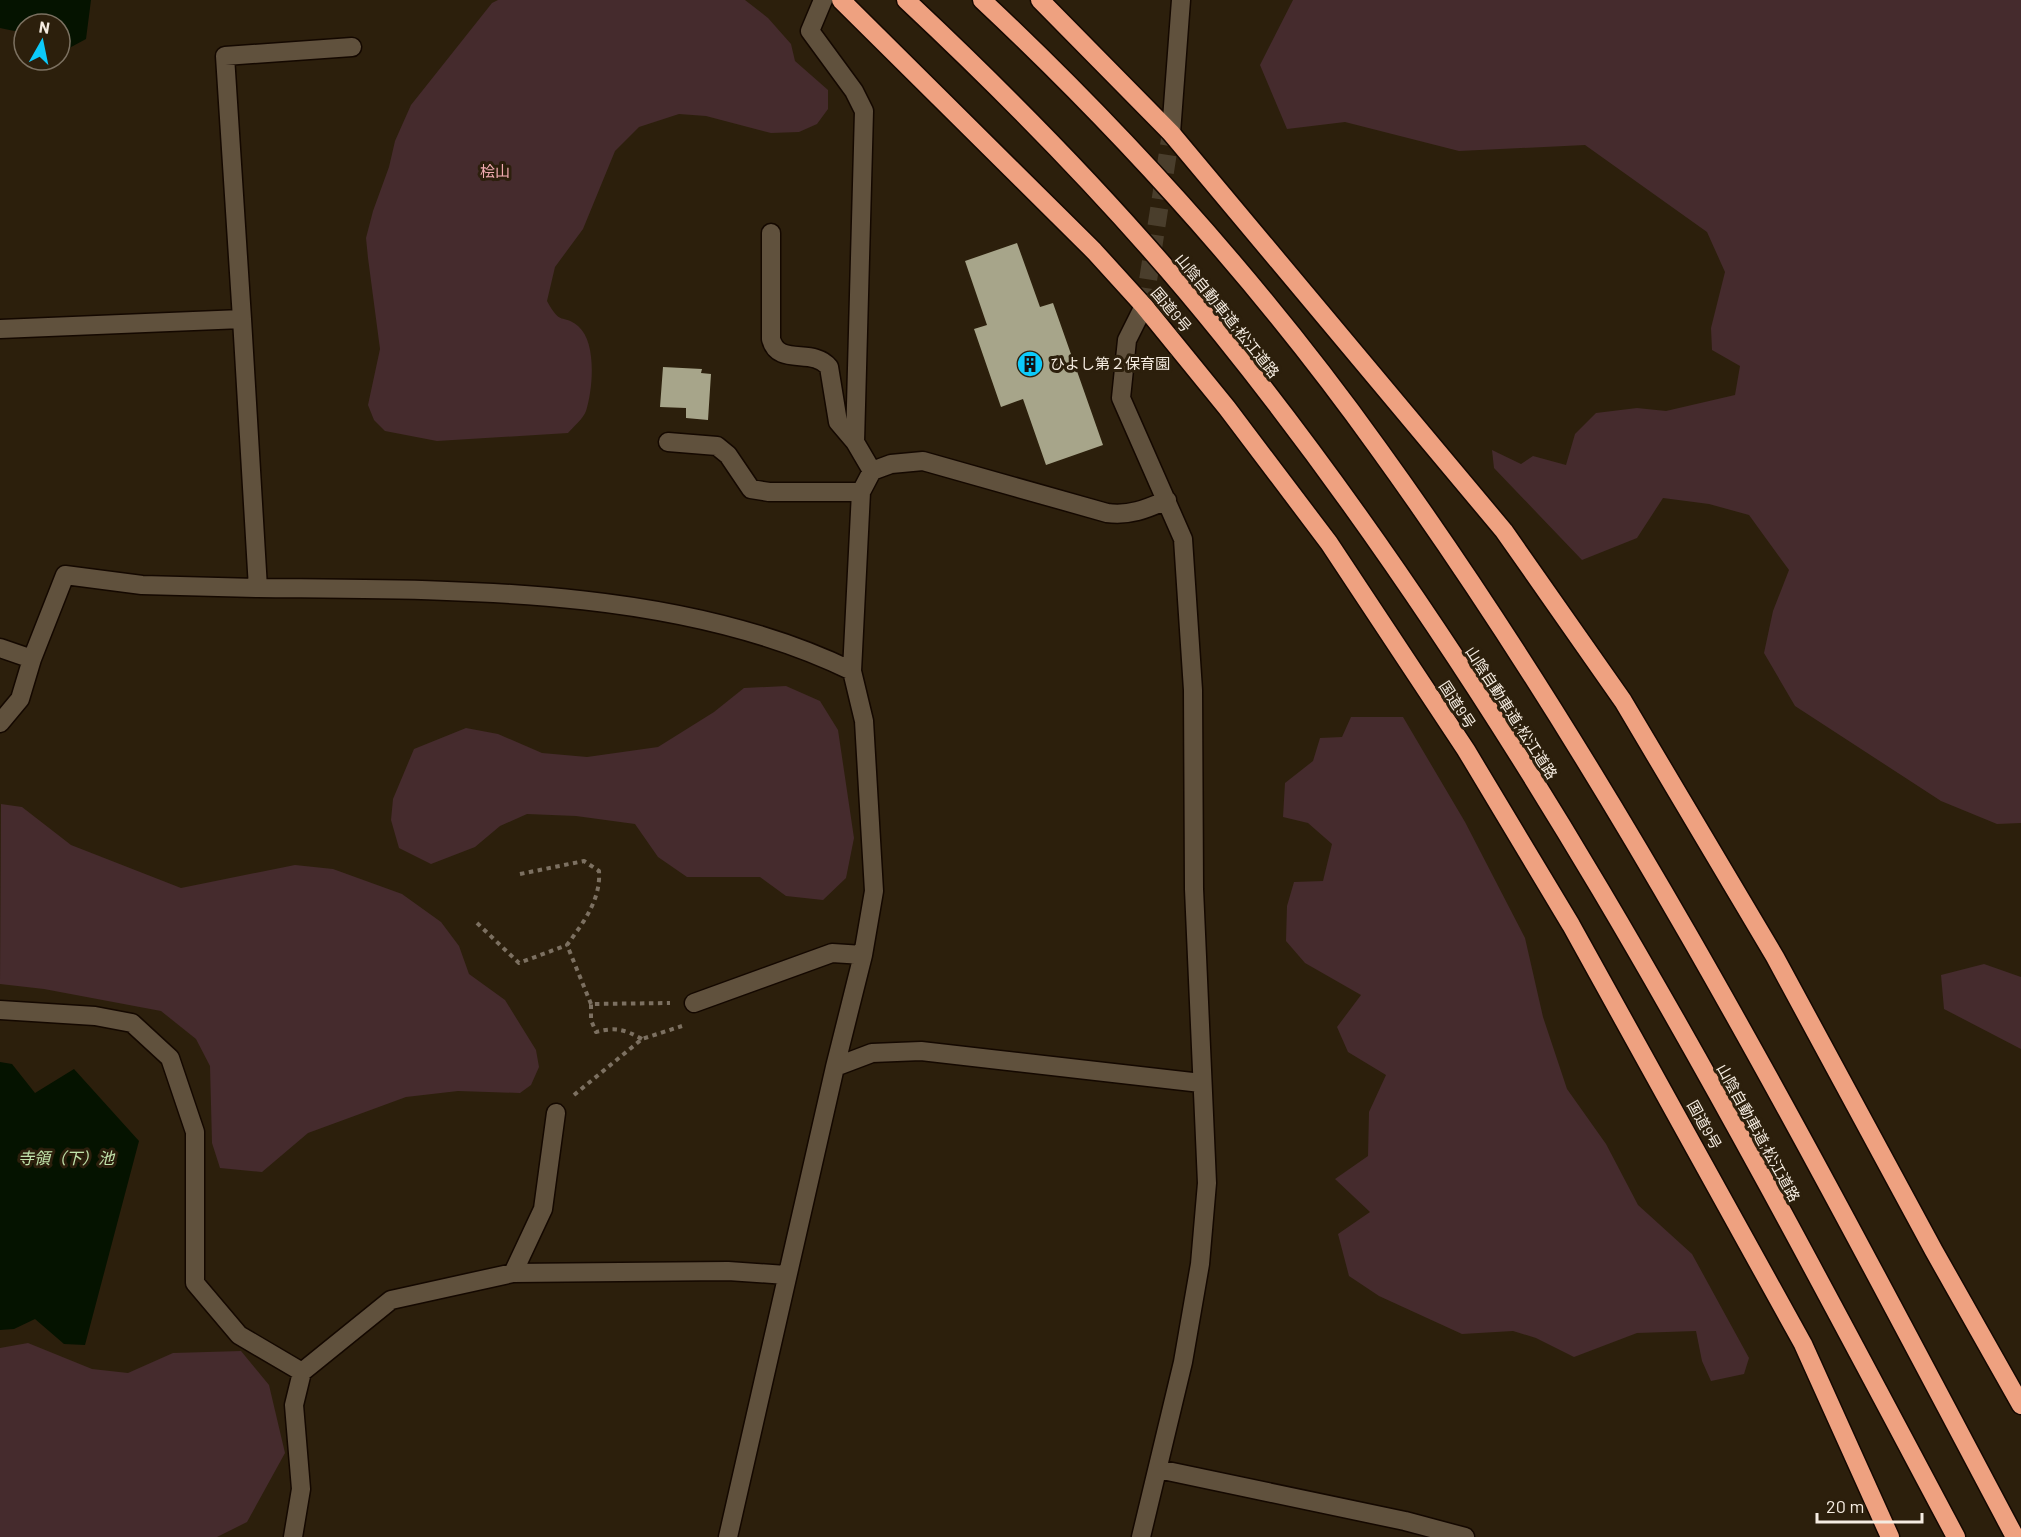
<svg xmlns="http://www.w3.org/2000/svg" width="2021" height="1537" font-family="Barlow,'Noto Sans JP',sans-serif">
	<rect width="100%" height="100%" fill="#2c1f0c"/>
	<path fill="#452b2d" d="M498 0H745L768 18 791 44 795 61 828 90V109L817 124 799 132 771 133 706 116 679 114 639 127 615 151 583 229 555 267 547 301C561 327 562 313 578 326 597 342 593 389 586 411 583 419 573 427 568 433L437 441 385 431 374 420 368 405 380 349 368 258 366 238 373 211 389 167 395 141 411 105 492 3Z
		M1293 0H2021V823L1997 824 1941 801 1795 706 1764 653 1773 611 1789 570 1749 515 1709 504 1663 498 1637 538 1582 560 1494 468 1492 450 1521 464 1533 456 1566 465 1575 434 1596 413 1637 408 1666 411 1735 395 1740 366 1712 350 1711 328 1725 272 1707 232 1585 145 1459 151 1345 122 1287 129 1260 65Z
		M786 686 820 701 838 730 854 838 846 878 823 900 786 896 760 877H687L658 857 635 824 576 816 527 814 500 826 475 847 431 864 399 848 391 820 393 799 414 749 466 728 498 734 542 753 587 757 658 747 714 712 744 688Z
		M1351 717H1403L1465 822 1525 938 1543 1017 1567 1089 1606 1144 1638 1205 1692 1254 1749 1358 1744 1374 1711 1381 1702 1361 1696 1331 1637 1333 1574 1357 1536 1338 1513 1331 1462 1334 1379 1296 1349 1276 1338 1234 1370 1212 1335 1179 1368 1156 1369 1112 1386 1075 1348 1052 1337 1027 1361 995 1305 963 1286 941 1287 906 1294 882 1323 881 1332 844 1308 823 1283 817 1285 783 1313 761 1320 738 1342 737Z
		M1 804 22 807 71 845 181 888 295 865 333 869 402 894 441 922 459 946 469 974 505 1000 536 1050 539 1067 531 1085 520 1093 458 1091 406 1097 308 1133 262 1172 220 1168 212 1143 210 1066 196 1039 161 1011 44 989 0 984Z
		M1984 964 2021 977V1049L1944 1009 1941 975Z
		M28 1343 92 1369 128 1373 173 1353 241 1351 269 1385 285 1453 247 1522 217 1537H0V1348Z"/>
	<path fill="#051300" d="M0 0H91L86 39 60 53V24H24V33L0 28Z
		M0 1062 12 1064 35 1093 74 1069 139 1141 85 1345 64 1344 35 1319 14 1329 0 1330Z"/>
	<path fill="#a7a58a" d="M1017 243 1040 307 1053 303 1103 445 1046 465 1023 399 1001 407 974 329 987 325 965 261Z
		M663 367 702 369 701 373 711 374 708 420 686 418V408L660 407Z"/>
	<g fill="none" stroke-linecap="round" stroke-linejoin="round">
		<path stroke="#4a3e2c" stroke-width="18" stroke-dasharray="18 9" stroke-linecap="butt" d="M1144 306 1171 133"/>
		<g stroke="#140800" stroke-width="21">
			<path id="minor" d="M823 0 810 31 854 91 864 111 855 442 872 471
				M1171 133 1181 0
				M771 233V339C778 367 813 347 829 367L838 422 855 442
				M0 329 242 319 225 56 352 47
				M668 442 717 446 728 455 751 489 769 492H861
				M258 588C450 590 676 585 852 671
				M0 648 32 659
				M0 723 20 699 32 659 65 575 142 585 258 588 242 319
				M694 1003 832 953 863 955
				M0 1010 95 1016 132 1023 170 1058 195 1132V1283L239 1335 302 1372 391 1300 513 1273 728 1271 786 1275
				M835 1067 863 955 874 891 864 721 852 671 861 492 872 471 891 464 923 461 1107 513C1130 516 1146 509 1167 500
				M513 1273 543 1209 556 1113
				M1158 1469 1405 1521 1465 1537
				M293 1537 301 1489 294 1405 302 1372
				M728 1537 835 1067 872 1053 921 1051 1201 1083
				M1141 1537 1183 1362 1200 1264 1207 1183 1194 889 1193 690 1183 539 1121 398 1127 340 1144 306"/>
		</g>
		<g stroke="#140800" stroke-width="21">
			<path id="highway" d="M841 0 1094 251 1144 306 1227 408 1329 543 1466 750 1571 925 1803 1344 1890 1537
				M906 0C1018 105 1126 215 1222 335 1517 701 1736 1123 1956 1537
				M982 0C1127 136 1262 286 1378 448 1625 790 1818 1166 2015 1537
				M1040 0 1171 133 1504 531 1623 701 1775 957 1934 1251 2021 1405"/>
		</g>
		<path stroke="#7c7061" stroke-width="4" stroke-dasharray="4.5 4.5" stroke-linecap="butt" d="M520 874 584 861 599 871C601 900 583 923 567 945L591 1004
			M477 923 519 963 567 945
			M642 1039C624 1029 615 1027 596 1032L591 1020V1004L670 1003
			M574 1095 642 1039 682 1026"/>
		<use href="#minor" stroke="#60513d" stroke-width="18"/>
		<use href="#highway" stroke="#eea180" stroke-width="18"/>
	</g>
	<defs>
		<g id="building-disc" transform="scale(1.35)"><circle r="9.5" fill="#0ccafa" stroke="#2c1f0c"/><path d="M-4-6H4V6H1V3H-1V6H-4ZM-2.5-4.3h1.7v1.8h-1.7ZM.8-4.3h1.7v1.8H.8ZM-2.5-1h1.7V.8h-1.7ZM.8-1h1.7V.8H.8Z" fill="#111"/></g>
	</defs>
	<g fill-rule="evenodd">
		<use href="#building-disc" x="1030" y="364"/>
	</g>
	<g text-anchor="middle" stroke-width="6" stroke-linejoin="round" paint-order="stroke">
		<g font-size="15" fill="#f3acb1" stroke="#2c1f0c">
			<text x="495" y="177">桧山</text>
		</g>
		<g font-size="15" fill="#f5ece1" stroke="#2c1f0c">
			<text transform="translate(1171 310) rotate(50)" y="5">国道9号</text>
			<text transform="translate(1227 316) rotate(51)" y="5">山陰自動車道;松江道路</text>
			<text transform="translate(1457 705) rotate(57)" y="5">国道9号</text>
			<text transform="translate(1511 713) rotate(57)" y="5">山陰自動車道;松江道路</text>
			<text transform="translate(1704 1125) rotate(61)" y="5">国道9号</text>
			<text transform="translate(1758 1133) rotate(61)" y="5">山陰自動車道;松江道路</text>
		</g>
		<g font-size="15" fill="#f5ece1" stroke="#2c1f0c" text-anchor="start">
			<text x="1050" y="369">ひよし第２保育園</text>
		</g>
		<g font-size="16" font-style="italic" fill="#c1e3ab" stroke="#2c1f0c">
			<text x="66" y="1164">寺領（下）池</text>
		</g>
	</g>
	<g transform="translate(42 42) rotate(9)"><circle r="28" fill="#2c1f0c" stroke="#7c7161" stroke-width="1.5"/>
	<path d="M0-4.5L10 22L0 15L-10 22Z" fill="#0ccafa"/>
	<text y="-9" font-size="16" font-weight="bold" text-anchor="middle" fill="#f5ece1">N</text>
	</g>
	<path d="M1817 1513v9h105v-9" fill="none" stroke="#f5ece1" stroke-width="3"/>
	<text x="1826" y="1513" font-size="18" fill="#f5ece1" stroke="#2c1f0c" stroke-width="4.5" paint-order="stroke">20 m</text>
</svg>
